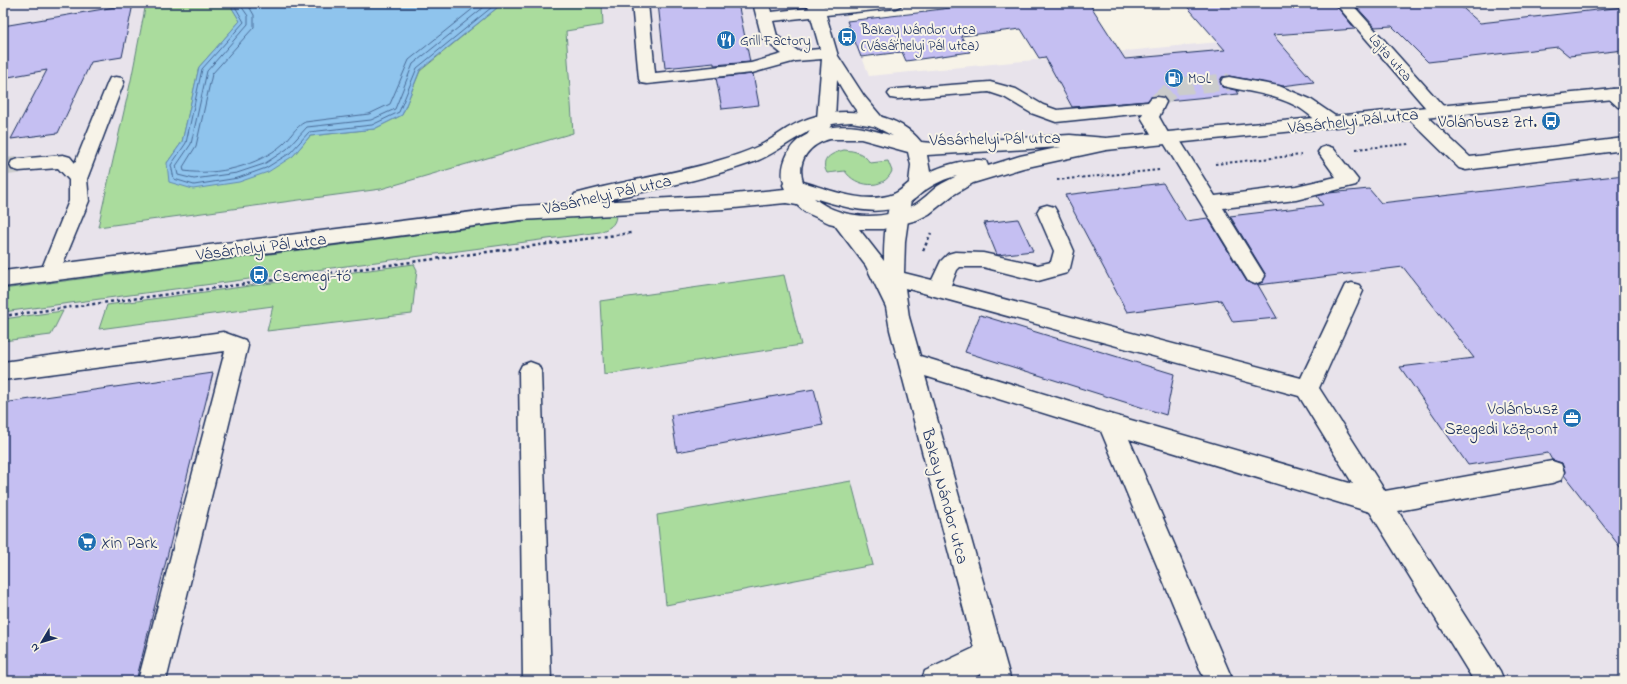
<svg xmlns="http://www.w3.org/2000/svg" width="1627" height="684" font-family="'Indie Flower',sans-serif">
	<rect width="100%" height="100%" fill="#f7f3e8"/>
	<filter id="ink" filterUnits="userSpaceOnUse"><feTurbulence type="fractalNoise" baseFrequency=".025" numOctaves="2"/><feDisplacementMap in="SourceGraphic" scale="8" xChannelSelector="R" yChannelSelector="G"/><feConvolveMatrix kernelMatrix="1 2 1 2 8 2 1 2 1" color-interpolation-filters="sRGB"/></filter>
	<g filter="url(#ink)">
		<path fill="#e8e3eb" d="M3 3H842L869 76 1381 26 1362 3H1624V681H3Z"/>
		<path fill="#aadc9d" stroke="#62867e" d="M146 3H229L240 21 199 67 182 142 167 163 293 156 310 136 374 129 402 115 420 71 503 3H602L603 25 566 31 573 133 381 189 98 227 131 80Z
			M844 150C856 151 864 153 870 163L888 161 892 171C884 191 855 187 845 171L827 173C819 159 832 153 844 150Z
			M611 214 616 216C615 226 609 228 600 232L3 312V289L531 220Z
			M414 264 417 270 412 314 267 331 273 306 99 329 107 305Z
			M784 275 801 345 604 375 600 301Z
			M63 311 51 335 3 341V319Z
			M851 481 873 565 666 605 657 515Z"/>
		<path fill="#8fc4ed" stroke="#6188b4" d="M229 3H503L420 70 402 115 374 129 310 136 293 156 268 172 239 182 193 189 169 182 167 163 182 142 199 67 240 21Z"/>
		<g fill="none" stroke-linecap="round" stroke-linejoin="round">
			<path stroke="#496b97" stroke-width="1" d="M233 3 244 22 202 69 186 143 171 165 174 179 194 185 238 178 266 168 290 153 309 132 372 125 399 112 417 68 497 3
				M239 3 248 16V24L207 71 191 144 176 166 178 175 194 179 237 173 264 164 287 149 307 127 371 120 395 109 413 64 489 3
				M247 3 254 15V27L212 74 196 146 183 167 184 171C217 176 258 166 283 144 291 137 295 127 305 122L369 114 390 104 409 60 480 3"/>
		</g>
		<path fill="#c5bff2" stroke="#1b2f5e" d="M658 3H738L750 62 714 65V63L665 68Z
			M990 3H1089L1125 59 1225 50 1184 3H1334L1355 29 1273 35 1314 82 1282 86 1229 76 1222 77 1220 81 1222 87 1239 91H1236L1238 94 1167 101 1163 97 1157 96 1151 97 1147 101 1072 107 1045 57 1039 58 1021 29 961 36 970 52 906 61 902 52 861 57 847 21 926 12V11Z
			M1353 3H1457L1480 23 1624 7V50L1569 56 1558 47 1428 62 1392 26 1375 27Z
			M133 4 122 57 91 62 58 133 11 139 47 70 3 78V26Z
			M753 74 759 105 722 109 716 78Z
			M1624 175V552L1564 475 1565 471 1562 463 1552 460 1548 453 1468 465 1400 367 1474 358 1403 267 1258 285 1277 318 1233 322 1221 300 1127 312 1065 195 1163 183 1186 221 1208 218 1247 282 1256 285 1263 282 1266 275 1230 216 1323 205 1317 196 1329 193 1369 189 1381 203Z
			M1018 219 1033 251 997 255 984 223Z
			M980 315 1174 374 1166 415 965 352Z
			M213 373 136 681H3V403Z
			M814 389 823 425 677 452 671 415Z"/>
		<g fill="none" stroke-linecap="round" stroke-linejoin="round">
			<path stroke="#cbcccc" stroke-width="17" stroke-dasharray="17 8" stroke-linecap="butt" d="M1157 102 1176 86 1229 82
				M3 167 19 165"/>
			<g stroke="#1b2f5e" stroke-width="3">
				<path id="minor" d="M632 3H648L655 73 751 63 782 54 762 38 753 3H769L771 12 809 8 807 3H823L824 6 851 3H903L900 6 895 8 826 15 838 56 864 96 885 121 882 125C878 126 874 127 870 125 860 119 843 91 837 80L835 119 821 141 815 143 809 141 806 137 817 119 822 59 796 61 752 73 647 84 641 83 639 79ZM811 17 820 49 798 51 777 36 773 21Z
					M1335 3H1351L1444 107 1447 111 1444 115 1438 117 1432 115Z
					M116 77 122 78 124 82 87 179 89 201 57 278 50 281 43 278 40 273 69 201V180L58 168 19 171 12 169 10 165 12 161 19 159 63 155 70 157 75 163 108 82 110 78Z
					M1229 77 1279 86 1310 99 1338 118 1341 122 1338 126C1322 130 1311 114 1298 107 1274 94 1249 92 1223 86L1221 82 1223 78Z
					M990 82 1016 89 1043 105 1057 110 1148 102 1151 98 1157 97 1163 98 1166 102 1159 117 1168 133 1176 134 1215 196 1296 186 1336 177 1318 152 1321 148 1327 146 1333 148 1358 180 1356 185 1296 200 1223 208 1265 276 1262 281 1255 284 1248 281 1164 143 1156 142 1141 117 1143 113 1056 122 1031 113 1004 97 989 92 897 99 891 98 888 94 891 90 897 89Z
					M1613 89 1619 90 1624 94V108L1618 107 1604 94 1607 90Z
					M1414 108 1420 110 1470 157 1624 138V150L1466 170 1459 168 1408 118 1405 114 1408 110Z
					M901 192 908 194 911 199 905 241 904 273 932 280 941 261 948 254 955 252 983 253 1038 265 1051 262 1054 251 1037 212 1040 207 1047 205 1054 207 1057 212 1074 251 1070 268 1067 273 1038 281 983 267H960L957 270 951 285 1301 378 1345 285 1352 283 1359 285 1363 291 1319 388 1385 491 1552 461 1561 464 1564 472 1561 480 1552 483 1398 511 1500 671 1504 681H1474L1370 512 1129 439 1233 681H1205L1101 431 925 376 1011 681H983L981 674 966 681H921L925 671 974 648 890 330 886 307 866 266 831 220 834 215 841 213 848 215 884 261C884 243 885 210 894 194ZM905 288 1299 396 1353 484 1110 414 920 356 909 317Z
					M223 332 245 340 248 346 166 681H138L225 351 3 380V362Z
					M530 362 538 365 541 371 551 681H523L519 371 522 365Z"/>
			</g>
			<g stroke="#1b2f5e" stroke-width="3">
				<path id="major" d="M1624 88V98L1106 150 1023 168 973 183 953 195 929 214 917 220 883 229H855L829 223 805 212 797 205 786 203 724 209 520 220 3 287V271L520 206 575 203 572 199 575 194C622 181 670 175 717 161 731 157 746 152 759 146 769 141 778 134 788 128 815 112 847 108 878 116 895 120 910 128 921 142L933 143 1070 135 1106 138ZM851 122 874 126 893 136C883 133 873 130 863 128 839 123 799 129 788 153 783 163 781 172 784 183L783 185 785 189 724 195 598 202C650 190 703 180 754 162 775 154 792 139 812 130 824 124 837 123 851 122ZM830 139H861L908 152 911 165 909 183C905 186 899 192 894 194 865 205 831 190 803 182 796 160 810 144 830 139ZM1061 147 1020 156 988 166 986 161C972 157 943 165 930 172L927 155ZM957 176C951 179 944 182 938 186 930 192 923 200 914 205 885 221 840 220 814 198 844 207 876 218 907 204 913 201 919 195 924 191 934 184 946 178 957 176Z"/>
			</g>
			<path stroke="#1b2f5e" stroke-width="2" stroke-dasharray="2.5 2.5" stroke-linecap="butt" d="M1356 149 1409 144
				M1215 164 1301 155
				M1057 180 1160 170"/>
			<path stroke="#1b2f5e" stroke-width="2.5" stroke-dasharray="3 3" stroke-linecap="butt" d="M923 251 931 233
				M3 316 631 233"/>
			<use href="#minor" fill="#f7f3e8" fill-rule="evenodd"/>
			<use href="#major" fill="#f7f3e8" fill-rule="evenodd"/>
		</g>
	</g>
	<defs>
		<g id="bus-disc" transform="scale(1)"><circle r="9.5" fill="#1f6fb2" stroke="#f7f3e8"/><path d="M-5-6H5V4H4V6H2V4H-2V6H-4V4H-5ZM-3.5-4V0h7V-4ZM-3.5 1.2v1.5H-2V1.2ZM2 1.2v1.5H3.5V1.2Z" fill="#fff"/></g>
		<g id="restaurant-disc" transform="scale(1)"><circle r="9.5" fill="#1f6fb2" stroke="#f7f3e8"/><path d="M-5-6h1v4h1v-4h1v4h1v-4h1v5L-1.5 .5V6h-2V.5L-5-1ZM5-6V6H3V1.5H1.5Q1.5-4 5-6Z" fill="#fff"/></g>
		<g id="fuel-disc" transform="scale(1)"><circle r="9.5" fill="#1f6fb2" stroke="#f7f3e8"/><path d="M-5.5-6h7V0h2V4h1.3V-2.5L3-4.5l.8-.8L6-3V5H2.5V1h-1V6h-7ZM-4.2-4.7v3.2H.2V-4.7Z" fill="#fff"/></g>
		<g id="office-disc" transform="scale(1)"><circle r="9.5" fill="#1f6fb2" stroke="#f7f3e8"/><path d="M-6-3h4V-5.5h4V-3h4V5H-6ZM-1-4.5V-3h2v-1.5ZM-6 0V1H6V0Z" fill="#fff"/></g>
		<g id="supermarket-disc" transform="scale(1)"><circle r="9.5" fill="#1f6fb2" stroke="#f7f3e8"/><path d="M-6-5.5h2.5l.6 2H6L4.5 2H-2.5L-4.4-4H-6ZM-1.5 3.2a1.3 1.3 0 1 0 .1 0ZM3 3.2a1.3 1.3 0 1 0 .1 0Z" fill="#fff"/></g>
	</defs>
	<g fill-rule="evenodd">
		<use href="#bus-disc" x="847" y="37"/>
		<use href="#restaurant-disc" x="726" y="40"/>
		<use href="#fuel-disc" x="1174" y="78"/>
		<use href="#bus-disc" x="1551" y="121"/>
		<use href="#bus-disc" x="259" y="275"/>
		<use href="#office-disc" x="1572" y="418"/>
		<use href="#supermarket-disc" x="87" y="542"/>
	</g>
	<g text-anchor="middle" stroke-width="4" stroke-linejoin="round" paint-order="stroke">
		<g font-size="14" fill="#1b2f5e" stroke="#f7f3e8" text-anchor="start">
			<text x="861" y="34">Bakay Nándor utca<tspan x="861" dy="16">(Vásárhelyi Pál utca)</tspan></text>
			<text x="740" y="45">Grill Factory</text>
			<text x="1188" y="83">MOL</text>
		</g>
		<g font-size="14" fill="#1b2f5e" stroke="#f7f3e8">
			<text transform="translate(1391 57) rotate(49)" y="5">Lajta utca</text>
		</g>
		<g font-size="17" fill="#1b2f5e" stroke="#f7f3e8">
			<text transform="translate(1353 120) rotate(-6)" y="6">Vásárhelyi Pál utca</text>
			<text transform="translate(995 138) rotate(-1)" y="6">Vásárhelyi Pál utca</text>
			<text transform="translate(607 194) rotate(-13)" y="6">Vásárhelyi Pál utca</text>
			<text transform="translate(261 246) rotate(-7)" y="6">Vásárhelyi Pál utca</text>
			<text transform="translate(946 496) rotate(75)" y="6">Bakay Nándor utca</text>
		</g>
		<g font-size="17" fill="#1b2f5e" stroke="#f7f3e8" text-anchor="end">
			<text x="1537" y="127">Volánbusz Zrt.</text>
			<text x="273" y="281" text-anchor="start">Csemegi-tó</text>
			<text x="1558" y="414">Volánbusz<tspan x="1558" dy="20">Szegedi központ</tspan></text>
			<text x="101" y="548" text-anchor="start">Xin Park</text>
		</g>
	</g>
	<rect width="1627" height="684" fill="none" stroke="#f7f3e8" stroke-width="16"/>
	<rect x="8" y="8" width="1611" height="668" fill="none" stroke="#1b2f5e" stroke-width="1.5" filter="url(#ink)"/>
	<g transform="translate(42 642) rotate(232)" stroke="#f7f3e8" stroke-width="3" paint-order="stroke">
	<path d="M0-3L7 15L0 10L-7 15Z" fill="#1b2f5e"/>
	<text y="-6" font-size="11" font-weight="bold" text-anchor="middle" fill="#1b2f5e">N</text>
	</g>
</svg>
